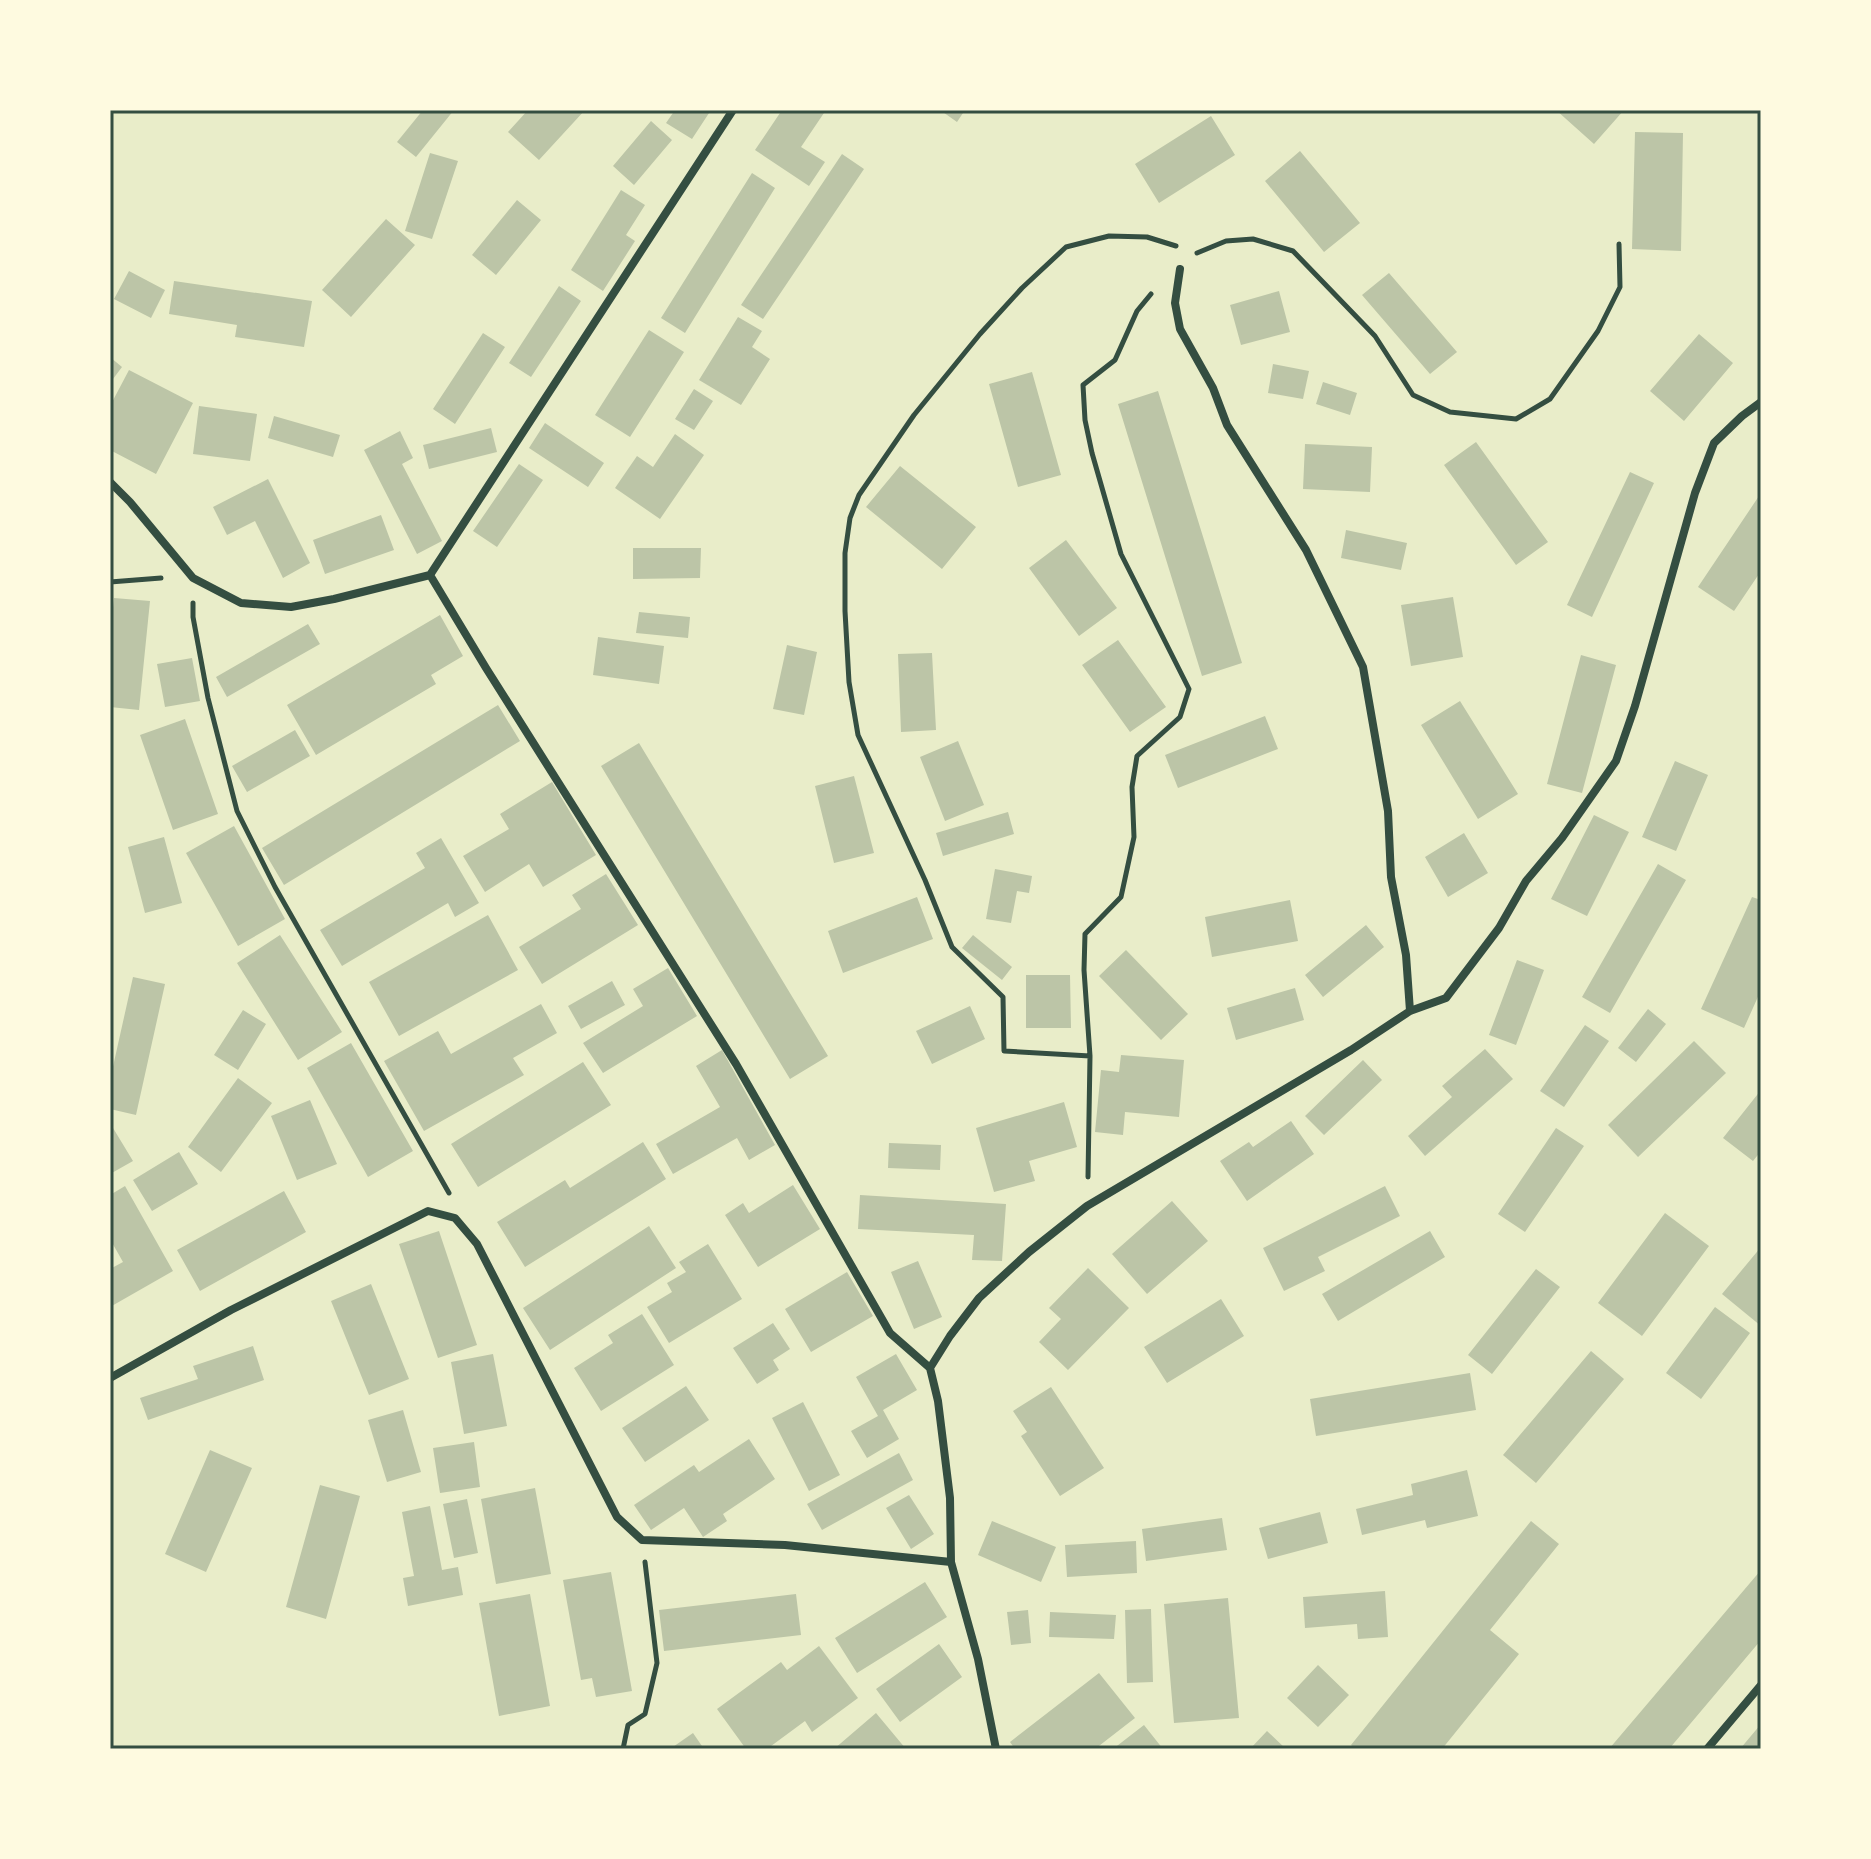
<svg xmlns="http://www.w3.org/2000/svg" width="1871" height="1859" font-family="Cabin,sans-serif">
	<rect width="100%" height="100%" fill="#e9edc9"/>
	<path fill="#bcc5a7" d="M423 110H454L416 157 397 142Z
		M528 110H585L539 160 508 132Z
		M675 110H711L692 139 666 123Z
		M782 110H826L801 147 825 162 809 186 755 150Z
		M940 110H965L957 122Z
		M1556 110H1624L1594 144Z
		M1211 116 1235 155 1159 203 1135 164Z
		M651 121 672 140 634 185 613 166Z
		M1635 132 1683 133 1681 251 1632 249Z
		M1300 151 1360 223 1324 252 1265 181Z
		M430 153 458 161 432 239 405 231Z
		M842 154 864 169 763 319 741 305Z
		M752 173 775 188 685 333 661 318Z
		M621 190 645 205 626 235 635 241 603 291 571 270Z
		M517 200 541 220 496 275 472 255Z
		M386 219 415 245 351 317 322 290Z
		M129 271 165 290 151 318 114 299Z
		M1389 273 1457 352 1430 374 1362 295Z
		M174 281 312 301 304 347 235 337 237 325 169 314Z
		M559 286 581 301 531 377 509 363Z
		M1279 291 1290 332 1241 345 1230 305Z
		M738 317 762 331 752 347 770 359 741 405 699 380Z
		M649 330 684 352 630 437 595 415Z
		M483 333 505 347 455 424 433 409Z
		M1699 334 1733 363 1684 421 1650 391Z
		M110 357 122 367 110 383Z
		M1273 364 1309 371 1303 399 1268 393Z
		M129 370 193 403 156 474 110 450V406Z
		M1032 372 1061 475 1018 487 989 384Z
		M1323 382 1357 393 1350 415 1316 404Z
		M694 389 713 401 694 430 675 419Z
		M1158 391 1242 663 1202 676 1118 404Z
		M199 406 257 414 250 461 193 454Z
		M274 416 340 435 333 457 268 438Z
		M545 423 604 463 588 487 529 448Z
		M491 428 497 452 429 469 423 445Z
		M400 431 413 458 402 464 442 541 417 554 364 450Z
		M675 434 704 455 660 519 615 488 637 456 653 467Z
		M1476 442 1548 542 1516 565 1444 465Z
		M1305 444 1372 447 1370 492 1303 489Z
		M519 464 543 480 497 547 473 531Z
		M900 466 976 527 942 569 866 507Z
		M1630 472 1654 483 1592 617 1567 605Z
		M268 479 310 563 283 578 255 521 227 535 213 507Z
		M1761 493V571L1734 611 1698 587Z
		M381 515 394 550 325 574 313 540Z
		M1346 530 1407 543 1401 570 1341 558Z
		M1066 540 1117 608 1079 636 1029 568Z
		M633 548H701L700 578 633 579Z
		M1453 597 1463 657 1411 666 1401 605Z
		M114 598 150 601 139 710 110 707V636Z
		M639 612 690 617 688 638 636 633Z
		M440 615 463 656 431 675 436 684 316 755 287 705Z
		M308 624 320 644 227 697 216 677Z
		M598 637 664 646 659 684 593 675Z
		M1118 640 1166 707 1130 732 1082 665Z
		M787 645 817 652 804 715 773 709Z
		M932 653 936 730 901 732 898 654Z
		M1581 655 1616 665 1582 793 1547 784Z
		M192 658 200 701 165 707 157 664Z
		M1460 701 1518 794 1478 819 1421 725Z
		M498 705 520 741 284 885 262 848Z
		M1265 716 1278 749 1178 788 1165 755Z
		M185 719 218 814 173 830 140 735Z
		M295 730 310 756 247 792 232 766Z
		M958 741 984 805 945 821 920 757Z
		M639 743 828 1056 790 1079 601 766Z
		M1675 761 1708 775 1676 851 1642 837Z
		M854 776 874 853 834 863 815 786Z
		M552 782 596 855 543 887 529 864 485 892 463 856 509 829 500 814Z
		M1008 812 1014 834 943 856 936 833Z
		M1594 815 1629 832 1587 916 1551 899Z
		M234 826 285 919 238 946 186 853Z
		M1464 833 1488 873 1448 897 1425 857Z
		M164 837 182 903 145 913 128 847Z
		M441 838 479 903 455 917 448 903 342 966 320 930 425 868 416 853Z
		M1658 864 1686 880 1610 1013 1582 997Z
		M995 869 1032 876 1029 893 1017 891 1011 923 986 919Z
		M606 874 638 925 542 984 519 947 581 909 572 895Z
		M917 897 933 939 843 973 828 931Z
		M1752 897 1761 900V990L1744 1028 1701 1009Z
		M1290 900 1298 941 1212 957 1205 917Z
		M488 915 518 970 399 1036 369 982Z
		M1366 925 1384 947 1323 997 1305 975Z
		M280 935 342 1032 298 1060 237 963Z
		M973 935 1012 967 1002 980 962 948Z
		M1126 950 1188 1014 1161 1040 1099 976Z
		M1517 960 1544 970 1516 1045 1489 1035Z
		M668 968 697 1016 603 1073 583 1043 643 1006 633 989Z
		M1026 975H1070L1071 1028H1026Z
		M133 977 165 984 136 1115 110 1109V1080Z
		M612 981 625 1005 581 1029 568 1006Z
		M1295 988 1304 1020 1236 1040 1227 1008Z
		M541 1004 557 1033 513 1058 524 1075 424 1131 384 1061 438 1031 451 1054Z
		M970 1006 985 1039 932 1064 916 1031Z
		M1648 1009 1666 1024 1636 1062 1618 1048Z
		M243 1010 266 1024 238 1070 214 1055Z
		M1585 1025 1609 1041 1564 1107 1540 1091Z
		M1694 1041 1726 1073 1638 1157 1608 1125Z
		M351 1043 413 1151 368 1177 307 1068Z
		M1485 1049 1513 1079 1425 1156 1408 1136 1452 1097 1442 1086Z
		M722 1050 775 1145 749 1160 737 1138 673 1174 656 1144 720 1107 696 1066Z
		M1121 1055 1184 1060 1179 1117 1125 1112 1123 1135 1095 1132 1101 1070 1119 1072Z
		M1363 1060 1382 1080 1324 1135 1305 1116Z
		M583 1062 611 1105 478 1187 451 1144Z
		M238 1078 272 1103 221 1172 188 1147Z
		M1761 1090V1151L1753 1161 1723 1138Z
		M310 1100 337 1164 297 1180 271 1116Z
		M1064 1102 1077 1147 1029 1161 1035 1181 994 1192 976 1128Z
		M1291 1121 1314 1154 1247 1201 1220 1161 1249 1142 1253 1147Z
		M110 1123 133 1161 110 1174Z
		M1556 1128 1584 1146 1525 1232 1498 1214Z
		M643 1142 666 1179 525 1267 497 1222 565 1180 570 1188Z
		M889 1143 941 1145 940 1170 888 1168Z
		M179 1152 198 1184 152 1211 133 1180Z
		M793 1185 820 1229 758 1267 725 1215 743 1203 749 1213Z
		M125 1186 173 1271 110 1307V1269L123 1262 110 1239V1195Z
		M1385 1186 1400 1216 1318 1257 1325 1271 1284 1291 1263 1248Z
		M284 1191 306 1232 200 1291 177 1250Z
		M860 1195 1006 1204 1002 1261 972 1260 974 1235 858 1229Z
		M1172 1201 1208 1241 1147 1294 1112 1254Z
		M1665 1213 1709 1246 1642 1336 1598 1303Z
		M649 1226 676 1268 550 1350 523 1308Z
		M439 1231 477 1345 438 1358 399 1244Z
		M1430 1231 1445 1257 1338 1321 1322 1294Z
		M708 1244 742 1299 669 1343 647 1307 672 1292 667 1283 686 1272 679 1262Z
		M1761 1247V1326L1722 1294Z
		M918 1261 942 1317 914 1329 891 1272Z
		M1088 1268 1129 1308 1068 1370 1039 1342 1061 1319 1049 1308Z
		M1536 1269 1560 1287 1492 1374 1468 1355Z
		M847 1272 873 1316 811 1352 785 1309Z
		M371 1284 409 1379 369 1395 331 1301Z
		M1221 1299 1244 1336 1167 1383 1144 1347Z
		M1715 1307 1750 1333 1701 1399 1666 1373Z
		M642 1314 674 1365 601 1411 574 1368 613 1343 608 1335Z
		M773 1323 790 1349 773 1360 779 1370 757 1384 733 1348Z
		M253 1346 264 1380 148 1420 140 1398 198 1379 193 1366Z
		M1591 1351 1624 1379 1536 1483 1503 1455Z
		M493 1354 507 1426 464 1434 451 1362Z
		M896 1354 917 1390 883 1410 899 1439 867 1458 851 1431 878 1416 856 1377Z
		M1470 1373 1476 1410 1316 1436 1310 1399Z
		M686 1386 709 1420 645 1462 622 1428Z
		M1051 1387 1104 1468 1060 1496 1021 1436 1027 1432 1013 1411Z
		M803 1402 840 1475 809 1491 772 1418Z
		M403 1410 421 1472 387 1482 368 1420Z
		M749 1439 775 1479 723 1514 727 1521 703 1537 684 1508 651 1530 634 1505 694 1465 699 1472Z
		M474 1442 480 1487 440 1493 433 1448Z
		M210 1450 252 1468 206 1572 165 1554Z
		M899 1453 913 1480 822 1530 807 1504Z
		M1467 1470 1478 1516 1427 1528 1425 1520 1362 1535 1356 1509 1413 1495 1411 1484Z
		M320 1485 360 1496 326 1619 286 1607Z
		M535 1488 551 1574 496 1584 481 1499Z
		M909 1495 934 1534 911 1549 886 1508Z
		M467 1499 478 1553 454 1558 443 1504Z
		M430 1506 442 1570 458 1567 463 1595 408 1606 403 1578 414 1576 402 1512Z
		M1320 1512 1328 1543 1268 1559 1259 1528Z
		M1222 1518 1227 1550 1146 1561 1142 1529Z
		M992 1521 1056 1547 1041 1582 978 1555Z
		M1531 1521 1559 1544 1490 1630 1519 1654 1442 1749H1355L1351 1745Z
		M1136 1541 1137 1573 1067 1577 1065 1545Z
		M1761 1570V1640L1669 1749H1609Z
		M611 1572 632 1691 596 1697 592 1678 581 1680 563 1580Z
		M925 1582 947 1617 857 1673 835 1638Z
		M1385 1591 1388 1637 1358 1639 1357 1624 1305 1628 1303 1597Z
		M530 1594 550 1706 499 1716 479 1603Z
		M796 1594 801 1635 664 1651 659 1610Z
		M1228 1598 1239 1718 1174 1723 1164 1604Z
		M1151 1609 1153 1682 1127 1683 1125 1610Z
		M1028 1610 1031 1643 1011 1645 1007 1612Z
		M1050 1612 1116 1615 1114 1639 1049 1637Z
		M939 1644 962 1677 900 1722 876 1689Z
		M819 1646 858 1698 812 1732 805 1721 767 1749H746L717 1709 781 1662 787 1670Z
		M1318 1665 1349 1695 1318 1727 1287 1698Z
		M1099 1673 1135 1718 1095 1749H1015L1010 1742Z
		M876 1713 906 1749H834Z
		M1761 1724V1749H1740Z
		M1144 1725 1163 1749H1113Z
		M1267 1731 1286 1749H1250Z
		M693 1733 704 1749H670Z"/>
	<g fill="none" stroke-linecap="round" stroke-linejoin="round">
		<path stroke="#344e41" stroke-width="5" d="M1197 253 1226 241 1253 239 1293 251 1375 336 1413 395 1450 412 1516 419 1550 399 1598 331 1620 287 1619 244
			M110 582 161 578
			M193 603V617L208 698 237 811 275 887 449 1193
			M1090 1056 1004 1051 1003 997 952 947 925 880 858 735 849 682 845 611V553L850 518 859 495 914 415 980 334 1022 288 1066 247 1109 236 1147 237 1176 246
			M1088 1177 1090 1056 1084 970 1085 934 1121 897 1134 837 1132 787 1137 756 1180 717 1189 689 1121 554 1092 453 1085 420 1083 385 1115 360 1137 311 1151 294
			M623 1749 628 1725 645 1714 657 1663 645 1562"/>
		<path stroke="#344e41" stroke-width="8" d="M1180 269 1175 303 1180 329 1213 388 1227 425 1306 550 1363 667 1388 811 1391 877 1406 955 1410 1011
			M110 482 130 502 193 578 241 603 291 607 334 599 430 575 733 110
			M430 575 486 668 736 1064 890 1333 930 1368
			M110 1378 231 1310 428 1211 455 1218 477 1244 617 1517 642 1540 785 1545 951 1562
			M996 1749 978 1659 951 1562 950 1498 938 1401 930 1368 950 1336 979 1298 1029 1252 1087 1206 1351 1050 1410 1011 1446 998 1499 928 1526 881 1562 838 1616 761 1635 706 1695 493 1714 443 1742 416 1761 402
			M1707 1749 1761 1685"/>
	</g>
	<rect width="1871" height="1859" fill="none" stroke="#fefae0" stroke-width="224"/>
	<rect x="112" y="112" width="1647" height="1635" fill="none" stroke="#344e41" stroke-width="3"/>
</svg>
